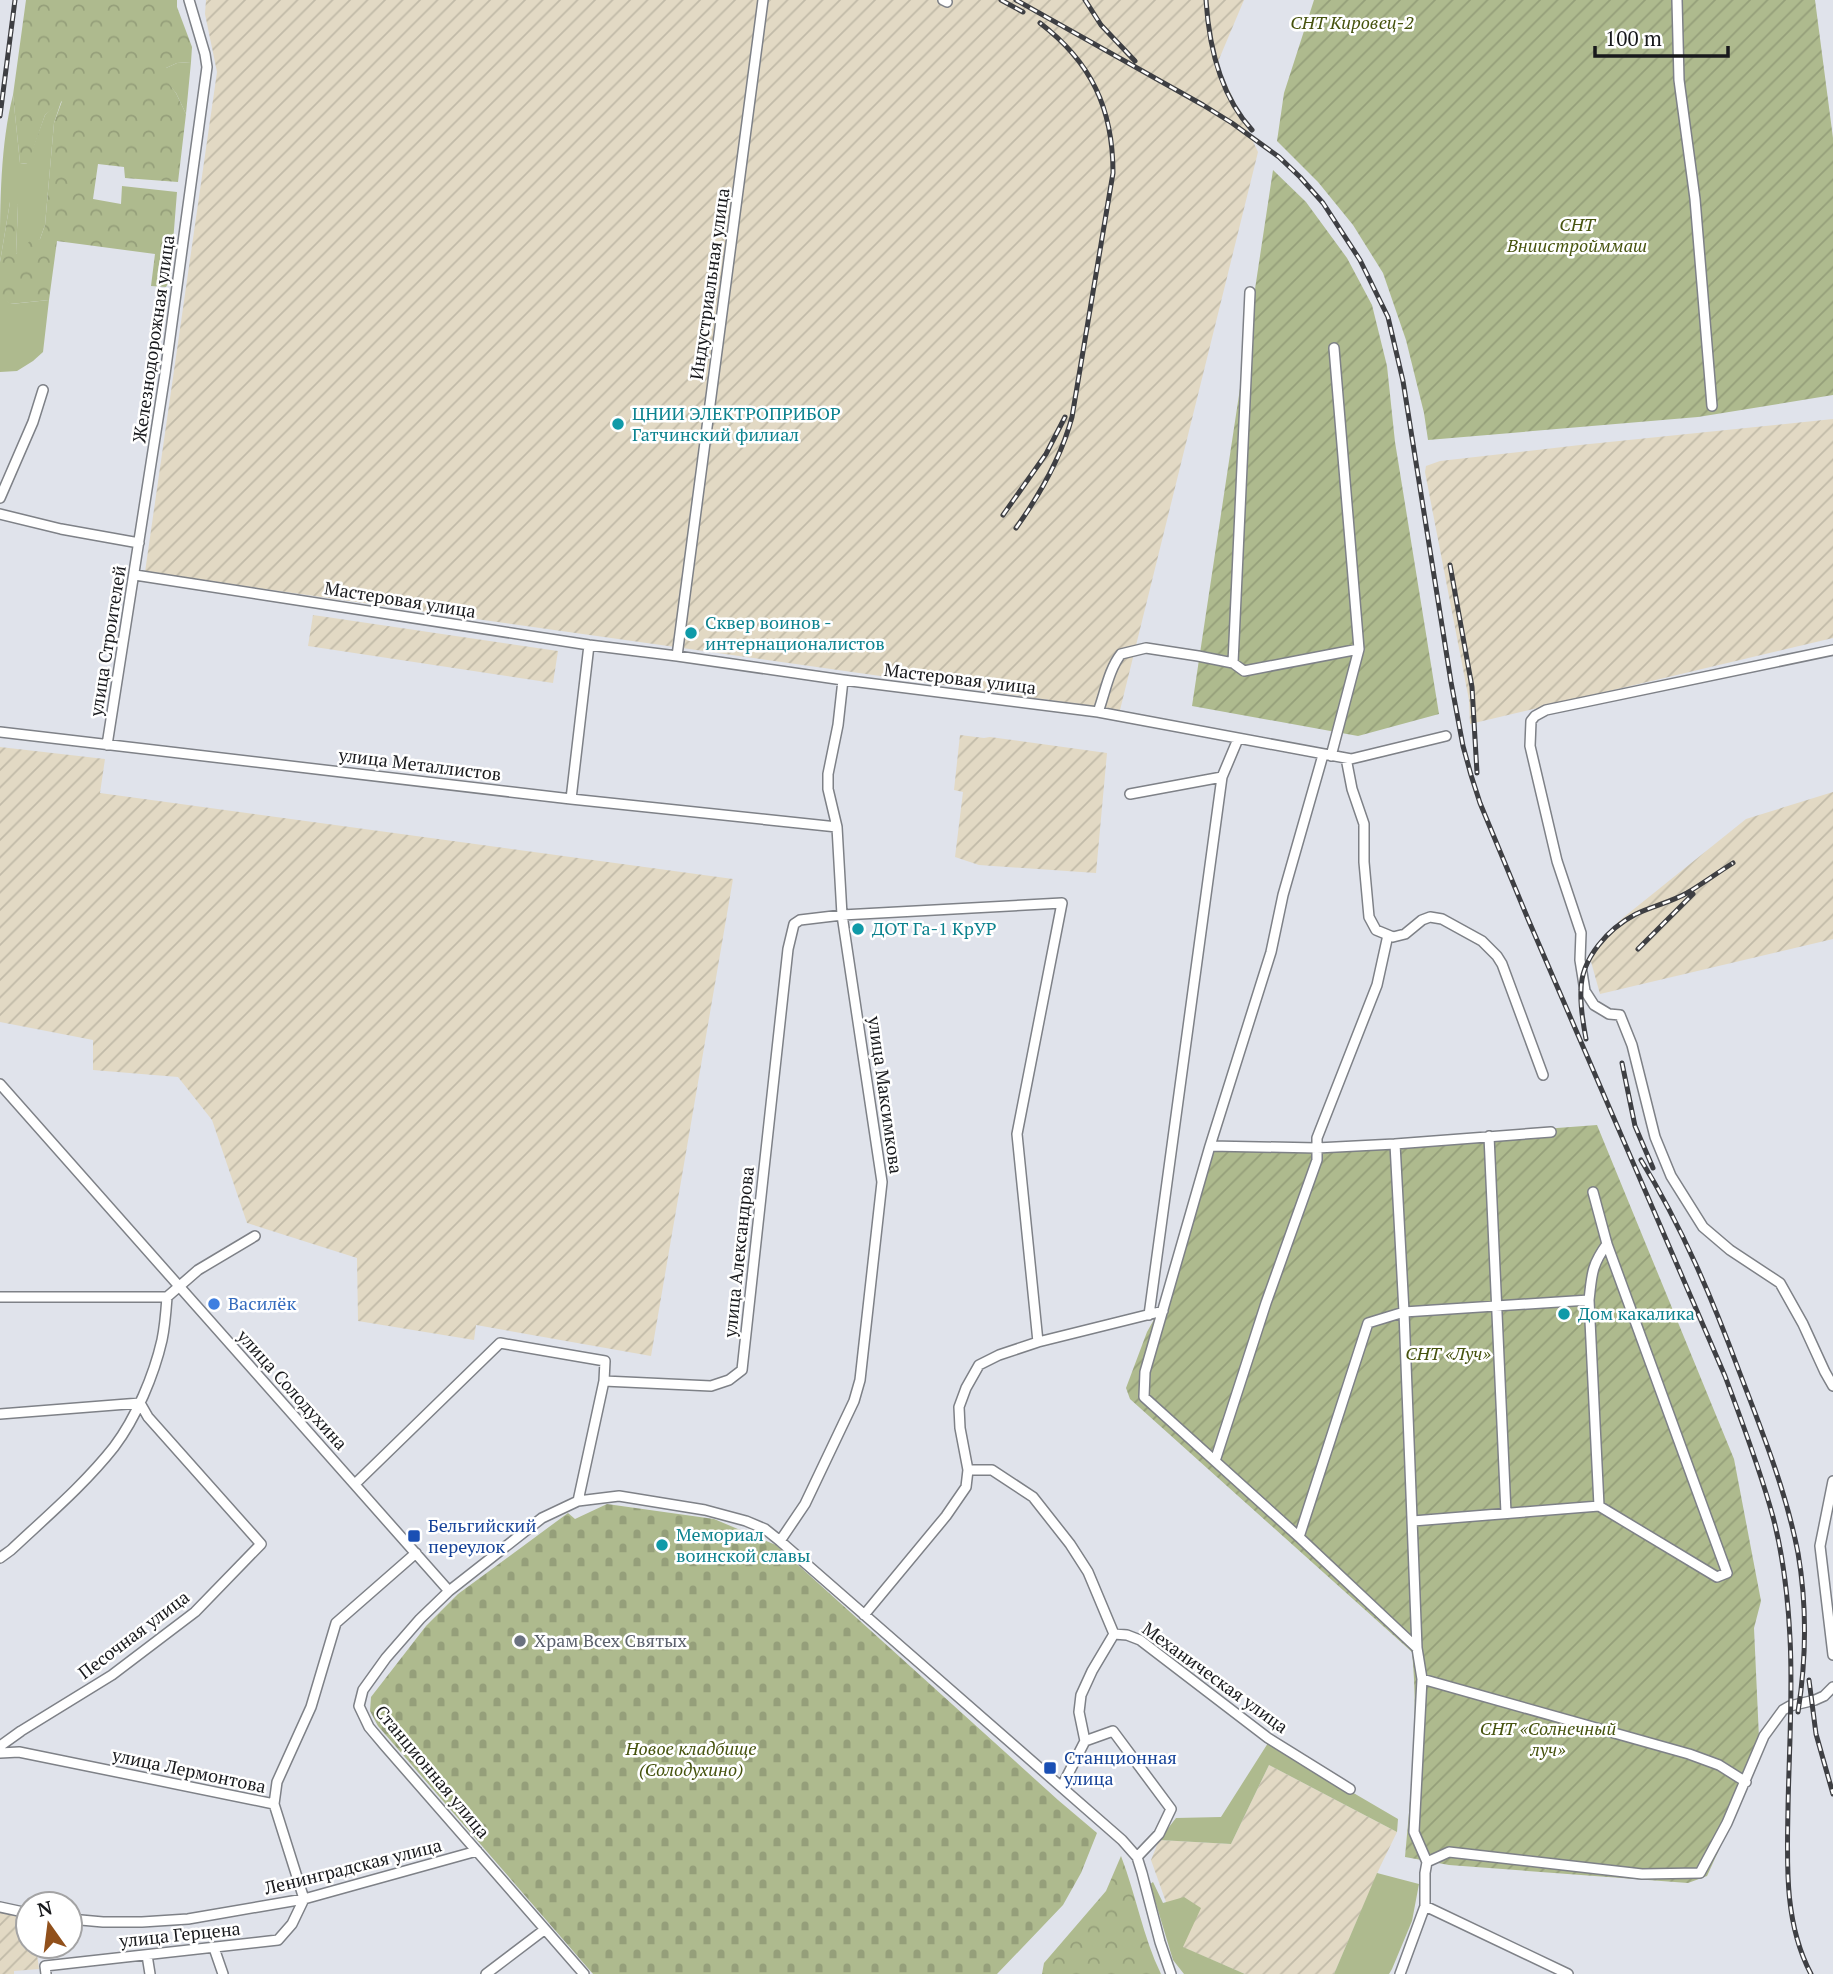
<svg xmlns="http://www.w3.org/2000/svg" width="1833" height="1974" font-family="'PT Serif',serif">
	<defs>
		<pattern id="industrial-furrows" width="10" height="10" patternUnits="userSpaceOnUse" patternTransform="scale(1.75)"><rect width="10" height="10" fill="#e2d9c4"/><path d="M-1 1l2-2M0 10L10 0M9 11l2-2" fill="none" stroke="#c1baa8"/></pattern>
		<pattern id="forest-crowns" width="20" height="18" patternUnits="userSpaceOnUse" patternTransform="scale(1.75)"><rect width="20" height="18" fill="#aeba8e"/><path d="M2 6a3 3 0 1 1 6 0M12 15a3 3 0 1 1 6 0" fill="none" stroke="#959f7a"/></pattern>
		<pattern id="cemetery-stones" width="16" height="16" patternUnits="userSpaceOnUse" patternTransform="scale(1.75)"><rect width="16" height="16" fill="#aeba8e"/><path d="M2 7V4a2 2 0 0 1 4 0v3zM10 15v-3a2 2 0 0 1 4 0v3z" fill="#959f7a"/></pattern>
		<pattern id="garden-furrows" width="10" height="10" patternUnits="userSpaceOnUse" patternTransform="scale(1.75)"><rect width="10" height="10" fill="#aeba8e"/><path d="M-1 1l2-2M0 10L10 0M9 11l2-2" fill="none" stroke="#959f7a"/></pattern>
	</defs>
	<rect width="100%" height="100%" fill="#e0e3eb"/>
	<path fill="url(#industrial-furrows)" d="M206 0H1244L1217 64 1258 152 1120 710 145 572 217 72 205 14Z
		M1833 419V638L1470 724 1469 700 1425 472 1426 466 1440 461 1580 445Z
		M313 615 558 651 553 683 308 646Z
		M960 735 984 738 990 737 1107 753 1096 873 979 865 955 857 963 792 954 790Z
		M0 747 105 759 100 793 733 879 651 1356 476 1325 474 1340 358 1321 357 1258 247 1223 212 1120 178 1077 93 1070V1040L0 1022Z
		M1833 792V939L1600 994 1590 958 1619 921 1746 819Z
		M1269 1765 1397 1832 1380 1867 1334 1974H1245L1182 1947 1151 1860 1159 1840 1231 1844Z
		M0 1910 27 1917 28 1946H36L39 1969 14 1971V1974H0Z"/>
	<path fill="#aeba8e" d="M191 62 186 114 176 93 166 81V68L177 63Z
		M13 95 20 163 27 164 45 115 62 99 54 123 45 225 40 239 16 254 18 205 10 202 0 262C0 207 0 146 13 95Z
		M0 295 11 304 49 300 43 352 33 361 17 371 0 372Z
		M1268 1743 1398 1819 1397 1832 1269 1765 1231 1844 1159 1840 1176 1818 1221 1817Z
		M1377 1873 1419 1884 1412 1921 1392 1969 1389 1974H1334Z
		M1153 1882 1163 1903 1184 1897 1201 1908 1183 1947 1245 1974H1184L1173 1960 1150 1884Z"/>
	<path fill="url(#forest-crowns)" d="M26 0H177V7L192 47 191 62 177 63 166 68 167 81 176 93 186 114 178 182 125 178 124 167 98 164 93 199 121 204 122 186 177 192 170 280 166 287 151 286 155 254 57 241 49 300 10 304 0 296V262L10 202 15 200 18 205 16 254 31 240 40 239 45 225 54 123 62 101 45 115 28 164 20 163 13 95Z
		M1121 1856C1136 1895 1143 1937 1161 1974H1042L1044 1963 1106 1891Z"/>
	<path fill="url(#cemetery-stones)" d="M607 1504 714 1519 776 1545 1058 1800 1097 1833 1081 1873 1063 1905 997 1974H593L378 1726 370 1711 371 1697 426 1626 458 1594 568 1513 575 1519Z"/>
	<path fill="url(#garden-furrows)" d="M1314 0H1815L1833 138V395L1698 417 1428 440 1424 413 1406 340 1383 273 1353 225 1318 182 1277 141 1284 93Z
		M1273 170 1306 202 1347 258 1372 305 1387 366 1395 442 1439 714 1358 736 1192 706Z
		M1597 1125 1734 1459 1761 1601 1754 1628 1760 1760 1707 1876 1688 1883 1449 1865 1405 1857C1411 1789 1419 1721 1412 1652L1130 1399 1126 1388 1147 1332 1162 1305 1207 1144 1301 1145 1385 1141Z"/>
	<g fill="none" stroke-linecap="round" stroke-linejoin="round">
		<g stroke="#7e8187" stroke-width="12">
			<path id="minor" d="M943 0 947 2
				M1677 0 1679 80 1695 199 1712 406
				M1250 292 1233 663 1244 671 1359 649
				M0 498 33 422 43 390
				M0 514 61 529 139 543
				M135 575 589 645 677 656 843 680 1098 712 1351 759 1446 736
				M1833 650 1546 710 1535 716 1531 721 1530 746 1557 861 1581 933 1580 960 1585 991 1594 1005 1609 1014 1620 1015 1632 1045 1655 1137 1671 1176 1703 1227 1730 1250 1780 1283 1803 1324 1825 1372 1833 1386
				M677 656 763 0
				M1098 712C1105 693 1109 669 1121 654L1146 648 1198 656 1233 663
				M0 732 571 799 837 827
				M107 745 165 374 207 67 205 54 189 0
				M1323 755 1283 895 1271 952 1210 1146 1145 1372 1144 1397 1299 1537 1417 1648
				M1331 756 1359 649 1334 348
				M1346 758 1352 789 1364 824V862L1369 917 1376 930 1393 937 1405 934 1422 920 1430 917 1442 919 1482 941 1497 956 1502 964 1543 1075
				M1222 777 1238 739
				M1130 794 1222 777 1149 1315
				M571 799 589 645
				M0 1084 449 1591
				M1489 1136 1506 1513
				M1395 1144 1551 1132
				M1210 1146 1317 1148V1138L1377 985 1388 935
				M0 1297H167
				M167 1297 198 1270 255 1236
				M1589 1300 1404 1312 1417 1648 1422 1679 1414 1832 1427 1862 1449 1852 1642 1874 1700 1873 1727 1823 1764 1736 1783 1710 1790 1706 1815 1700 1824 1696 1833 1687
				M0 1414 140 1403 148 1417 261 1544 195 1612 112 1675 21 1731 0 1746
				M1215 1461 1266 1303 1317 1160V1148L1395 1144 1404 1312 1368 1323 1299 1537
				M968 1470H992L1033 1497 1070 1544 1088 1572 1114 1634 1127 1635 1140 1640 1268 1738 1350 1789
				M1833 1481 1820 1546 1833 1655
				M355 1484 500 1343 605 1361 604 1381
				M578 1501 604 1381 711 1386 729 1380 742 1370 788 949 794 924 800 920 842 915 1062 903 1017 1134 1038 1342
				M1599 1506 1717 1577 1727 1573 1607 1244
				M1413 1521 1599 1506 1589 1300C1592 1275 1591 1266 1607 1244L1593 1192
				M780 1541 805 1504 854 1401 860 1380 882 1182 842 915 837 827 828 789V774L838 725 843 680
				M0 1558 11 1550C46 1517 84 1485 114 1447 136 1418 154 1375 162 1340 165 1326 166 1311 167 1297
				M864 1615 946 1516 966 1487 968 1470 960 1428 959 1407 966 1388 979 1365 999 1355 1038 1342 1163 1311
				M1422 1679 1689 1754 1719 1765 1746 1782
				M1085 1741 1113 1731 1171 1809 1159 1834 1137 1857
				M0 1753 19 1752 274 1804 304 1899 292 1924 278 1940 45 1966 46 1974
				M1062 1786 1085 1741 1079 1712 1081 1695 1092 1671 1114 1634
				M274 1804 277 1782 311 1707 336 1623 416 1553
				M1425 1906 1568 1974
				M0 1907 28 1913
				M70 1919 103 1922H142L188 1919 304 1899 477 1851
				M214 1948 223 1974
				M147 1955 150 1974
				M486 1974 544 1930
				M584 1974 385 1746 369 1727 359 1706 363 1690 386 1658 420 1619 449 1591 542 1518 578 1501 619 1496 705 1510 746 1521 765 1529 780 1541 1122 1840 1137 1857 1142 1873 1160 1942 1171 1974
				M1400 1974 1425 1906V1873L1427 1862"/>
		</g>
		<use href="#minor" stroke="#fff" stroke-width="9"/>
		<g stroke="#3e3f43" stroke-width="5">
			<path id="rail" d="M1001 0 1023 12
				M1016 0 1203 105 1232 123 1279 157 1300 177 1323 203 1360 260 1388 317 1403 381 1451 682 1463 746 1471 775 1480 803 1528 919 1725 1376C1742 1422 1760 1469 1773 1517 1783 1555 1788 1598 1790 1638 1793 1694 1789 1751 1788 1808 1787 1864 1784 1923 1811 1974
				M1085 0 1101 25 1135 61
				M1206 0C1209 47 1220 95 1252 130
				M0 116 15 0
				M1003 515 1046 454 1065 417
				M1016 528C1041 493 1061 458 1072 417L1113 173C1113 108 1091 62 1040 23
				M1450 565 1472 687 1477 773
				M1638 949 1693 894
				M1586 1039C1583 1023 1580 1007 1581 990 1581 958 1609 928 1636 914 1653 906 1671 902 1687 893 1702 884 1717 873 1733 863
				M1622 1063 1635 1126 1653 1168
				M1641 1160C1682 1227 1712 1298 1739 1371 1762 1431 1786 1491 1798 1553 1807 1605 1806 1661 1798 1712
				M1809 1680 1816 1734 1833 1794"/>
		</g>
		<use href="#rail" stroke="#fff" stroke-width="2.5" stroke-dasharray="8" stroke-linecap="butt"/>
	</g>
	<g fill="#0f9aa8" stroke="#fff" stroke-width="2.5">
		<circle cx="618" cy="424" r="7"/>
		<circle cx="691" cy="633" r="7"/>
		<circle cx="858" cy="929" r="7"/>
		<circle cx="1564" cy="1314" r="7"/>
		<circle cx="662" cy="1545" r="7"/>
	</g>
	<circle fill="#3f7fe0" stroke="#fff" stroke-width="2.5" cx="214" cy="1304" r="7"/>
	<g fill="#1a4fb4" stroke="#fff" stroke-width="2.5">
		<rect x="407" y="1529" width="14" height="14" rx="3.5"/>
		<rect x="1043" y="1761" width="14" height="14" rx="3.5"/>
	</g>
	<circle fill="#6b7280" stroke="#fff" stroke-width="2.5" cx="520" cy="1641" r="7"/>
	<g text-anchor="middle" stroke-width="5" stroke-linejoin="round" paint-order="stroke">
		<g font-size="18" font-style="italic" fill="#46530e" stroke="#fff">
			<text x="1352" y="29">СНТ Кировец-2</text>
			<text x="1577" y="231">СНТ<tspan x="1577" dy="21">Вниистройммаш</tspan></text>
			<text x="1448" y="1360">СНТ «Луч»</text>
			<text x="1548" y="1735">СНТ «Солнечный<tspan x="1548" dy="21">луч»</tspan></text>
			<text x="691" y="1755">Новое кладбище<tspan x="691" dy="21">(Солодухино)</tspan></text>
		</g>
		<g font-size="18" fill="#18191c" stroke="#fff">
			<text transform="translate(710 284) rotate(-82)" y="6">Индустриальная улица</text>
			<text transform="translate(154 339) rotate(-82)" y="6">Железнодорожная улица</text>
			<text transform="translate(400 600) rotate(9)" y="6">Мастеровая улица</text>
			<text transform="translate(108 641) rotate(-81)" y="6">улица Строителей</text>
			<text transform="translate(960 679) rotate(7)" y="6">Мастеровая улица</text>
			<text transform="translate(420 765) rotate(7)" y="6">улица Металлистов</text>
			<text transform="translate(885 1095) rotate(82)" y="6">улица Максимкова</text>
			<text transform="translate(739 1252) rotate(-84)" y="6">улица Александрова</text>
			<text transform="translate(292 1390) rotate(48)" y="6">улица Солодухина</text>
			<text transform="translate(134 1635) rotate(-37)" y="6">Песочная улица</text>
			<text transform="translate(1215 1678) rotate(36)" y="6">Механическая улица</text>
			<text transform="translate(189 1771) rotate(12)" y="6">улица Лермонтова</text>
			<text transform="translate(432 1772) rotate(50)" y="6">Станционная улица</text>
			<text transform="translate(353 1867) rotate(-14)" y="6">Ленинградская улица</text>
			<text transform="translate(180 1935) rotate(-6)" y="6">улица Герцена</text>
		</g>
		<g font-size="18" fill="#0d838f" stroke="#fff" text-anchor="start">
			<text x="632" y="420">ЦНИИ ЭЛЕКТРОПРИБОР<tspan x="632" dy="21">Гатчинский филиал</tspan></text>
			<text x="705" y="629">Сквер воинов -<tspan x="705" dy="21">интернационалистов</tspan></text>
			<text x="872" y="935">ДОТ Га-1 КрУР</text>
			<text x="1578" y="1320">Дом какалика</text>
			<text x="676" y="1541">Мемориал<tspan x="676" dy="21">воинской славы</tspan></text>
		</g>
		<g font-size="18" fill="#366cbe" stroke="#fff" text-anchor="start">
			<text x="228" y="1310">Василёк</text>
		</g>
		<g font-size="18" fill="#164399" stroke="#fff" text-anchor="start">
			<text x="428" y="1532">Бельгийский<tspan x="428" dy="21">переулок</tspan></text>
			<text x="1064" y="1764">Станционная<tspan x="1064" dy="21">улица</tspan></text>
		</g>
		<g font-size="18" fill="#5b616d" stroke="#fff" text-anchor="start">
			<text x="534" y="1647">Храм Всех Святых</text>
		</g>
	</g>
	<g transform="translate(49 1925) rotate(346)"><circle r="33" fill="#ffffff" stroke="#a3a3a4" stroke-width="2"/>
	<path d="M0-5L12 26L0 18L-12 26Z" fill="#91501b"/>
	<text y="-10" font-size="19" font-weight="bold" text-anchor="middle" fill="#18191c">N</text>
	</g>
	<path d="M1595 46v10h133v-10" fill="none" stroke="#18191c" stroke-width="3.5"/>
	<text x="1605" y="46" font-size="21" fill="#18191c" stroke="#ffffff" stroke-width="5" paint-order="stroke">100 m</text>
</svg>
